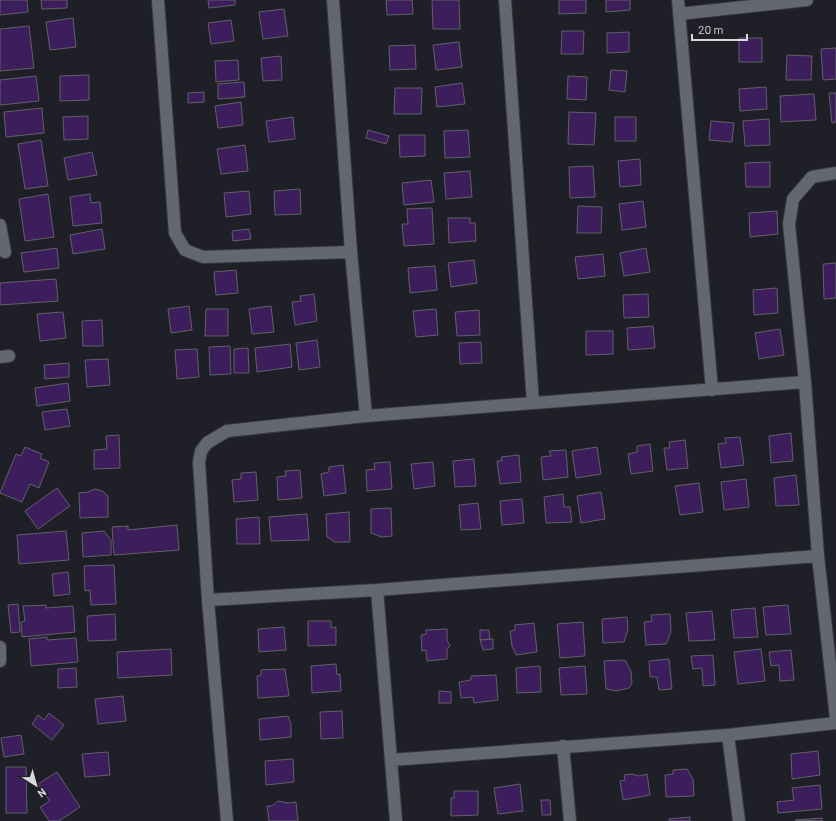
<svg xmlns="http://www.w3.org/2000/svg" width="836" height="821" font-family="Barlow,sans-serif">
	<rect width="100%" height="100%" fill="#1e1f27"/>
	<path fill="#3d1e5d" stroke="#636068" d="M0 0H27L28 12 0 15Z
		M41 0H67V8L42 9Z
		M208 0H235V5L209 8Z
		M386 0H412L413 14 387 15Z
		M432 0H459L460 29H433Z
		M559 0H586V13L559 14Z
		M606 0H630V10L606 12Z
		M284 9 288 36 263 39 259 12Z
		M73 18 76 47 50 50 46 22Z
		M231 20 234 41 211 44 208 23Z
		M29 26 34 68 0 71V29Z
		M562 31H584L583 54H561Z
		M629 32V52L607 53V33Z
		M739 38H762V62H739Z
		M459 42 462 67 436 70 433 45Z
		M415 45 416 69 390 70 389 46Z
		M836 48V79L823 80 821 49Z
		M787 55 812 56 811 80H786Z
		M281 56 282 80 263 81 261 58Z
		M238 60 239 80 216 82 215 61Z
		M611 70 627 71 625 92 609 90Z
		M89 75V100L60 101V76Z
		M36 76 39 101 0 105V80Z
		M568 76 587 77 586 100 567 99Z
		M244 82 245 97 218 99V84Z
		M462 83 465 104 437 107 435 87Z
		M766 87 767 109 740 111 739 89Z
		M395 88H422L421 114H394Z
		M204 92V102L188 103V93Z
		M829 93H836V122L832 123Z
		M814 94 816 120 781 122 780 96Z
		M241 102 243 125 218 128 215 106Z
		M42 108 44 133 6 137 4 112Z
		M569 112 596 113 594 145 568 144Z
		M88 116V139L64 140 63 117Z
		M293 117 295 139 269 142 266 121Z
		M615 117H636V141H615Z
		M769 119 770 145 745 146 743 121Z
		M711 121 734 123 732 142 709 140Z
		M368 130 389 136 386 144 366 138Z
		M468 130 470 157 445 158 444 131Z
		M399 135H425V156L400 157Z
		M41 140 48 186 25 189 18 144Z
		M245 145 248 171 221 174 217 149Z
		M92 152 97 175 68 180 64 158Z
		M640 159 641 185 620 187 618 161Z
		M770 162V187H746L745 163Z
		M593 166 595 197 570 198 569 167Z
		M470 171 472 197 446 199 444 173Z
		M431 180 434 202 404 205 402 183Z
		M300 189 301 214 275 215 274 191Z
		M249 191 251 214 226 217 224 193Z
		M48 194 54 237 25 241 19 199Z
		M90 194 91 203 100 202 102 223 73 226 70 197Z
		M643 201 646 227 622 230 619 204Z
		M578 206 602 207 601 233H577Z
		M432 208 434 244 404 246 402 224H408L407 209Z
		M777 211 778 234 750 237 749 213Z
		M448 218H470V223H475L476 241 449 243Z
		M102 229 105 249 73 254 70 235Z
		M249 229 251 239 233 241 232 231Z
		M57 248 59 268 24 272 21 253Z
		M646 248 650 272 624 276 620 253Z
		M603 254 605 276 578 279 575 257Z
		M474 260 477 283 451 287 448 263Z
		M836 263V298L824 299 823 264Z
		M435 266 437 290 410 293 408 268Z
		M236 270 238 293 216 295 214 272Z
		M56 279 58 301 0 305V283Z
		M777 288 778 313 754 315 753 290Z
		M314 294 317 321 295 325 292 302 301 301 300 296Z
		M648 294 649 317 624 318 623 295Z
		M189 306 192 330 171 333 168 309Z
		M271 306 274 332 252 334 249 309Z
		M206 309H228V336H205Z
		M436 309 438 335 416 337 413 311Z
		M479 310 480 335 457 336 455 312Z
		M63 312 66 338 40 341 37 314Z
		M102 320 103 346H83L82 321Z
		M653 326 655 348 628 350 627 328Z
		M780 329 784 355 759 359 755 333Z
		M586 331H613V354L586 355Z
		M317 340 320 367 299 370 296 343Z
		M481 342 482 363 460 364 459 343Z
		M290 344 292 367 257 372 255 348Z
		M230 346 231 374 210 375 209 347Z
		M248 348 249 373H234V349Z
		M197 349 199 377 177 379 175 350Z
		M108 359 110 385 87 387 85 360Z
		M69 363V377L45 379 44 365Z
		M68 383 70 401 37 406 35 388Z
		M67 409 70 426 45 430 42 412Z
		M791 433 793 461 771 463 769 436Z
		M119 435 120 468 94 469V450L107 449 106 436Z
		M740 437 744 465 721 468 718 444 726 443 725 438Z
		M685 440 688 468 667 470 664 448H670L669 442Z
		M650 444 653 471 631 474 628 454 637 452V446Z
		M25 447 42 454 40 458 49 462 39 488 30 484 22 502 0 493 16 454 21 456Z
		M597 447 601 474 576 478 572 451Z
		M566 450 568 477 543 480 541 457 551 456 549 451Z
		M519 455 521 482 500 484 497 461H502L501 457Z
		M474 459 476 486 455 487 453 461Z
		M390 462 392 489 367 491 366 470 375 469 374 463Z
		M433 462 435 486 414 489 411 464Z
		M343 465 346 493 324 496 321 474 329 472V467Z
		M300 470 302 498 278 500 277 477 286 476 285 471Z
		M256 472 258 500 234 502 232 480 241 479V473Z
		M796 475 799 505 776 506 774 478Z
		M746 479 749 507 724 510 721 482Z
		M699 483 703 512 680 515 675 486Z
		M57 488 70 506 38 529 25 511Z
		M95 489 102 491 108 496V517L80 518 79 493 88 492Z
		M601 492 605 519 581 523 577 496Z
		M563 494 564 507H570L572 522 546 523 544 497Z
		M522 499 524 523 502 525 500 501Z
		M478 503 481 529 461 530 459 505Z
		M391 508 392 536 382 537 371 533V509Z
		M349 512 350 542H335L327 537 326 514Z
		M307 514 309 540 271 541 269 517Z
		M259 517 260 544H237L236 519Z
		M177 525 179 550 114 555 112 527 128 526V530Z
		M66 531 69 560 19 564 17 535Z
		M104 531 111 540V555L83 557 82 533Z
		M114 565 116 604 91 605 90 590 85 591 84 566Z
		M68 572 70 594 54 596 52 574Z
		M18 604 20 632 11 633 8 605Z
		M46 605V608L73 606 75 632 22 637 21 622 25 621 23 606Z
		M788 605 791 634 766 635 763 607Z
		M755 608 758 637 734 638 731 610Z
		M712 611 715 640 689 641 686 613Z
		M115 614 116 640 88 641 87 616Z
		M670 614 671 632 666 644 646 645 644 622 652 621 651 615Z
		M627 617 628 630 624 642 603 643 602 619Z
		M308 621H331V628L336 627V645L308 646Z
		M583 622 585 656 560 658 557 624Z
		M534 623 537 652 516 655 512 646 510 631 515 630V625Z
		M284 627 286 650 259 652 258 629Z
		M447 629V641L450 645 447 650V659L427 661 426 650 422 651 421 635 426 634V630Z
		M480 630H489L490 639 480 640Z
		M47 637V640L76 638 78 662 31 666 29 639Z
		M493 639V649L483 650 480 640Z
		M171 649 172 675 118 678 117 652Z
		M761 649 765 681 738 684 734 652Z
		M791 650 794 680 780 681 779 665 771 666 769 652Z
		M713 655 715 685 703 686 702 668 693 669 691 656Z
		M669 659 672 689 659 690 657 677H650L649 661Z
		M625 660 631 671 632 684 629 688 616 691 606 689 604 661Z
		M336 664 337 675 340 674 341 691 312 693 311 666Z
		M540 666 541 692 517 693 516 668Z
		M585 666 587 694 561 695 559 668Z
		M76 668 77 687 58 688V669Z
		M285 669 289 696 258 698 257 676 261 675V670Z
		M496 675 498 700 474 703 473 697 461 698 459 682 471 680V676Z
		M439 691 451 692V703H439Z
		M123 696 126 721 98 724 95 699Z
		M342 711 343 738 321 739 320 712Z
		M49 713 64 725 52 740 32 724 38 715 44 720Z
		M288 716 291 724V737L260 740 259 719Z
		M21 735 24 754 4 757 1 738Z
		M818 751 820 775 792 779 791 754Z
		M108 752 110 775 85 777 82 754Z
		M293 759 294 782 266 785 265 761Z
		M6 767H26L27 813H6Z
		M687 769 693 779 694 796 666 797 665 775 673 774V770Z
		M57 772 80 807 59 821H49L40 807 50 801 38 784Z
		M632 774 639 776 647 774 650 795 623 800 620 781 625 780 624 775Z
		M520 784 523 811 498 814 494 788Z
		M820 785 822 809 778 813 777 802 794 800 792 788Z
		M454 791H478V815L451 816V798H454Z
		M541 800H550L551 815H542Z
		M278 801 288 803 296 802 298 821H269L267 806H272Z
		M690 817V821H669V819Z
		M822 818V821L795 820Z"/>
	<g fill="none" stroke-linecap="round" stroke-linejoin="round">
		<g stroke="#3a3b41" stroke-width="14">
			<path id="minor" d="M158 0 175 233 185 250 203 257 351 252 366 416
				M333 0 351 252
				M505 0 533 403
				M678 0 712 390
				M679 14 807 0
				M836 173 812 177 793 199 789 224 805 382 818 556 836 718
				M0 225 5 252
				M0 357 9 356
				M208 600 377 590
				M0 647V661
				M728 735 739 821
				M563 746 570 821
				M391 760 728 735 836 723
				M227 821 208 600 199 462 201 451 207 443 227 431 366 416 805 382
				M396 821 377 590 818 556"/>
		</g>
		<use href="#minor" stroke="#656770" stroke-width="12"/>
	</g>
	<g transform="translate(36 785) rotate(143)" stroke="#1e1f27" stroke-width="3" paint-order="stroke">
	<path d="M0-3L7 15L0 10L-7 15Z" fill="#d8d9de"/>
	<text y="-6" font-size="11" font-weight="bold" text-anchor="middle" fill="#d8d9de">N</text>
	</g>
	<path d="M692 34v6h55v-6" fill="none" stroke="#d8d9de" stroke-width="2"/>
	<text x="698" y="34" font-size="12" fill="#d8d9de" stroke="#1e1f27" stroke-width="3" paint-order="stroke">20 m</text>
</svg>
